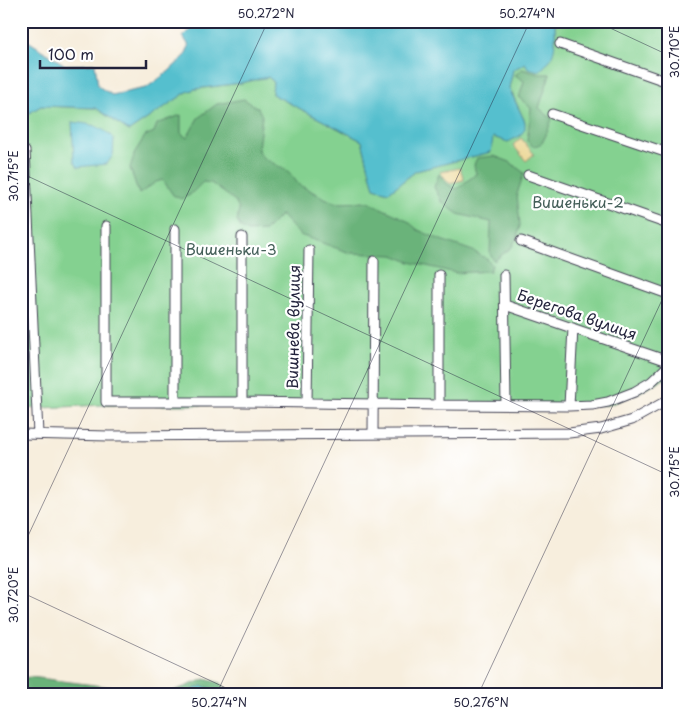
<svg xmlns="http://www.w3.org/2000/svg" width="689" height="716" font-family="'Playpen Sans',sans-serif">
	<rect width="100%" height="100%" fill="#fff"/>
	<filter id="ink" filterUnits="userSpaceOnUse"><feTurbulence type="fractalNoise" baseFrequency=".02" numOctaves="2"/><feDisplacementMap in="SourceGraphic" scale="10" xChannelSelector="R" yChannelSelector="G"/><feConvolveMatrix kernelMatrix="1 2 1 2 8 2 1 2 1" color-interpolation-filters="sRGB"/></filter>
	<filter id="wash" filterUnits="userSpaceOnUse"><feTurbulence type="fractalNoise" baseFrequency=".0096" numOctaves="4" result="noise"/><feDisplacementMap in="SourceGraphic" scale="20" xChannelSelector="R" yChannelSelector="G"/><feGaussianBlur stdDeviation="1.12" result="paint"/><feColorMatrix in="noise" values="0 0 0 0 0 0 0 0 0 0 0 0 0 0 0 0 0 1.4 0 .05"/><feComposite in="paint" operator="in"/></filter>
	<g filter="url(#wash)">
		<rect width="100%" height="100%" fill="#f7eedd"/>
		<path fill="#84d190" stroke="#537a66" d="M555 21H668V377L638 393 609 405H103L21 409V114L26 115 41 106 96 108 129 131 187 92 195 89 241 83 268 77 273 81 272 94 362 141 374 188 389 192 416 171 491 152 492 137 499 139 525 122 509 87 513 70 525 63 555 38Z"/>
		<path fill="#6bb37a" stroke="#466a5a" d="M522 69 539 74H550L539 108 552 119 546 135 542 143 534 147 527 141 531 108 519 98 524 81 515 75Z
			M244 99 258 108 262 116 258 149 262 157 289 172 299 185 335 203 368 202 405 219 418 230 441 240 473 251 487 259 492 265 490 271 456 273 410 262 393 255 350 253 300 235 281 215 265 231 248 232 241 228 237 221 239 209 234 200 211 183 203 182 190 195 181 199 173 195 163 180 156 182 139 194 130 168 135 152 145 136 154 132 157 124 181 115V133L187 138 198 118 217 104Z
			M494 156 510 162 524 173 517 194 520 225 518 235 512 247 494 261 490 254 491 222 458 214 442 202 434 187 439 174 448 185 457 189 476 174 474 165 477 158Z
			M31 677 134 690 168 693 205 679 221 683 230 695H222L217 690 202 687 180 695H90L60 692 21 694V678Z"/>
		<path fill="#eeda9e" stroke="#887e6c" d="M521 138 534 154 526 161 513 145Z
			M460 168 464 180 449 183 440 172Z"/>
		<path fill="#54bfce" stroke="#3b7084" d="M192 21H555C555 42 558 57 539 71L528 68 525 63 513 70 509 88 525 122V129L520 136 508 142 493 137 491 152 416 171 389 192 374 188 362 141 272 94 273 81 268 77 241 83 195 89 187 92 129 131 96 108 41 106 26 115 21 114V39H25L65 65 95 64 98 86 112 95 146 88 168 72 185 56 189 46 183 36 191 28Z
			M72 122C89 124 101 125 114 139L113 155 107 164 78 167 74 161Z
			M202 686 217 690 222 695H180Z"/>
	</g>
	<g filter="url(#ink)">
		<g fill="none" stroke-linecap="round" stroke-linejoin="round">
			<g stroke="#424153" stroke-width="11">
				<path id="minor" d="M560 44 668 82
					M552 114 668 153
					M25 151 38 434
					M528 175 668 224
					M106 226V402H242L439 405 569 406 592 405 608 402 634 392 651 382 668 366
					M175 229V402
					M242 237V402
					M521 241 668 294
					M439 275V405
					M504 275 506 405
					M505 305 668 361
					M307 403 309 250
					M569 406 573 328
					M21 434 109 436 569 433 601 429 632 420 668 400
					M373 434 374 261"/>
			</g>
			<use href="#minor" stroke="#fff" stroke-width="9"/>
		</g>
	</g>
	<path fill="none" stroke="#22223b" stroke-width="1" stroke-opacity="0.45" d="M595 21 668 55M21 173 668 475M21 551 268 21M21 592 241 695M216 695 530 21M478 695 668 287"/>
	<g text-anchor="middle" stroke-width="4.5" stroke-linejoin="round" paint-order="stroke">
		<g font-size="15" fill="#445f59" stroke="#fff">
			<text x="578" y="208">Вишеньки-2</text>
			<text x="231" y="255">Вишеньки-3</text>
		</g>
		<g font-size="15" fill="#22223b" stroke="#fff">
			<text transform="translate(577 315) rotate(19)" y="5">Берегова вулиця</text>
			<text transform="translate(294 327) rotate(-89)" y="5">Вишнева вулиця</text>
		</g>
	</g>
	<rect width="689" height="716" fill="none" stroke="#fff" stroke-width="55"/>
	<path d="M40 60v8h106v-8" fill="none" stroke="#22223b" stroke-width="2.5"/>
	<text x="48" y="60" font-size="15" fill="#22223b" stroke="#ffffff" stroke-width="4" paint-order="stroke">100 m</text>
	<rect x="28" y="28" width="634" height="660" fill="none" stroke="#22223b" stroke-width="2"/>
	<g font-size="12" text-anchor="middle" fill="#22223b">
		<text x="266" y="18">50.272°N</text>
		<text x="527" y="18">50.274°N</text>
		<text transform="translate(675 52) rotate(-90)" y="4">30.710°E</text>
		<text transform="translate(14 176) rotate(-90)" y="4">30.715°E</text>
		<text transform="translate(675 472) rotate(-90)" y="4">30.715°E</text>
		<text transform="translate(14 595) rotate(-90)" y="4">30.720°E</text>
		<text x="219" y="707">50.274°N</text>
		<text x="481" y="707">50.276°N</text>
	</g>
</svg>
